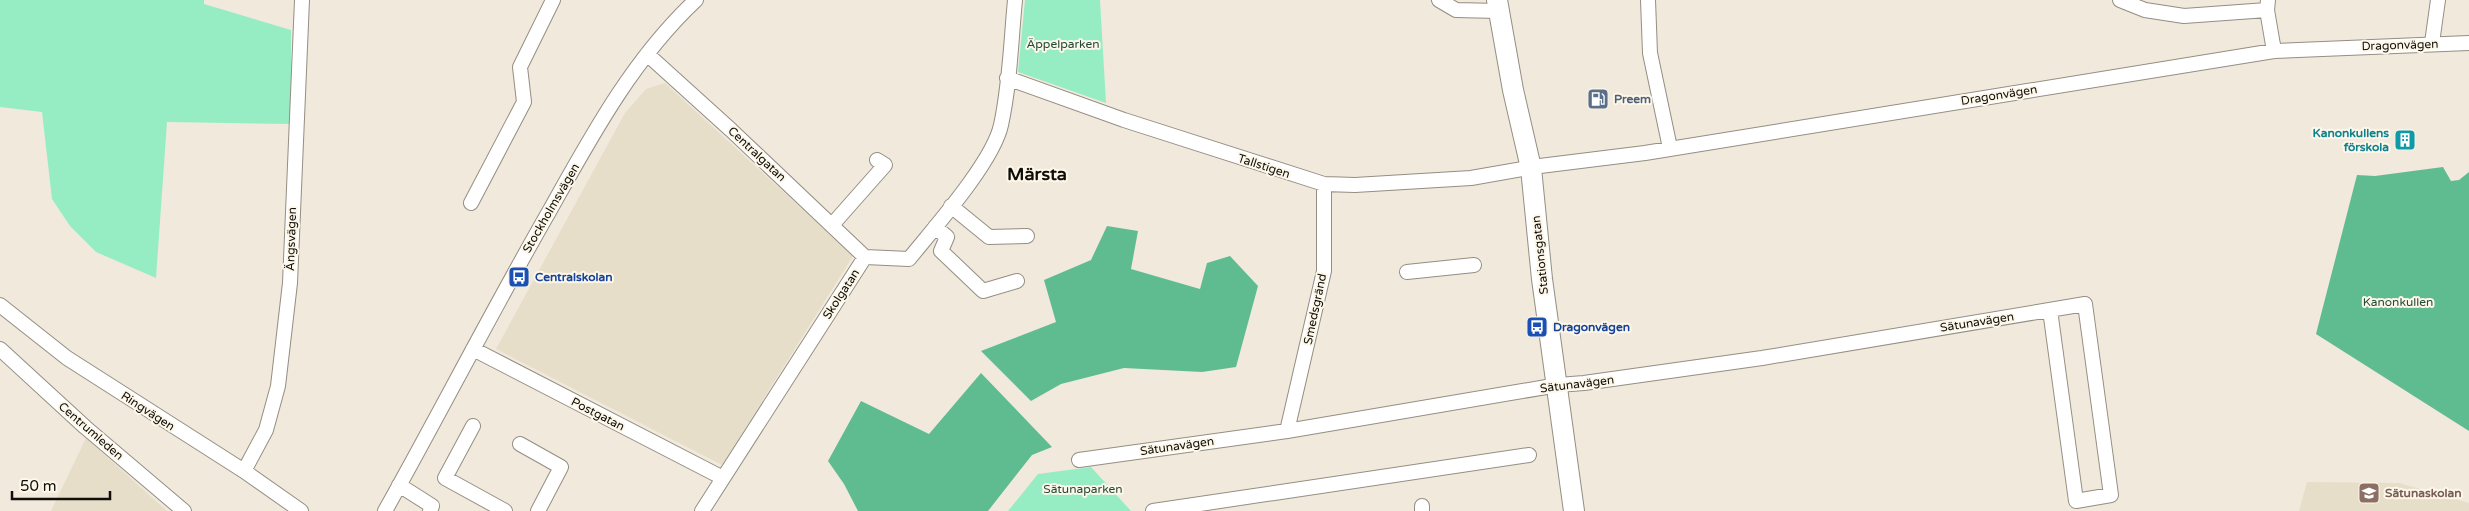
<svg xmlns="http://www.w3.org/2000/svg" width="2469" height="511" font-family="'Varela Round',sans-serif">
	<rect width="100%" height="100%" fill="#f0e9dc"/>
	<path fill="#e7deca" d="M665 83 853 256 722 465 496 349 625 113 646 89Z
		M86 438 167 511H51Z
		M2307 482 2399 483 2469 503V511H2299Z"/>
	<path fill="#97edc3" d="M0 0H204V4L291 30V124L167 122 156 278 96 252 70 226 52 199 42 112 0 107Z
		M1025 0H1100L1106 103 1018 72Z
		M1091 467 1131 511H1008L1038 474Z"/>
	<path fill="#5fbc91" d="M2443 167 2451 181 2459 180 2469 172V431L2316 334 2357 175 2375 176Z
		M1107 226 1138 231 1131 269 1200 289 1207 263 1230 256 1258 286 1236 367 1202 372 1124 368 1061 384 1031 401 981 351 1056 322 1044 280 1091 260Z
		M981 373 1052 447 1032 455 988 511H858L844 484 828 461 861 401 929 434Z"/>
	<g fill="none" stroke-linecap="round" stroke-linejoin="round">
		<g stroke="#948e83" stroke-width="16">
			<path id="street" d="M1439 0 1456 10 1499 11
				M1648 0 1650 53 1670 148
				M2120 0 2145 10 2184 16 2267 10
				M2268 0 2267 10 2274 51
				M2432 43 2438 0
				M647 54 731 130 865 257
				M1007 78 1124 120 1324 184 1355 185 1471 178 1540 166 1645 153 2274 51 2469 43
				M471 203 524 102 520 67 553 0
				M951 206 989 237 1027 236
				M832 225 885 165 877 160
				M935 227 947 237 941 251 983 291 1017 281
				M865 257 909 259C934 228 993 162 1001 125 1010 84 1011 41 1015 0
				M1407 272 1474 265
				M0 305 67 358 244 471 301 511
				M0 349 85 427 184 511
				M473 349 723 478
				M473 426 445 478 505 511
				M1287 431 1324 271V184
				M520 444 561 467 538 511
				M1079 460 1287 431 1558 385 1584 383 1762 358 2085 304 2111 495 2076 501 2050 310
				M244 471 266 430 278 386 290 283 302 0
				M399 485 432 506 430 511
				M1422 506V511
				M385 511C441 411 493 309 550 210 592 135 633 59 696 0
				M702 511 865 257
				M1153 511 1529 455"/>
		</g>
		<g stroke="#948e83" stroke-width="22">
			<path id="secondary" d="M1497 0 1513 90 1531 168 1542 279 1574 511"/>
		</g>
		<use href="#street" stroke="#fff" stroke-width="14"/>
		<use href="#secondary" stroke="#fff" stroke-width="20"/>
	</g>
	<defs>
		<g id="fuel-square" transform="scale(1.125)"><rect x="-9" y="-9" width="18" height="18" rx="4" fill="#5c6f8a" stroke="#fdf7ea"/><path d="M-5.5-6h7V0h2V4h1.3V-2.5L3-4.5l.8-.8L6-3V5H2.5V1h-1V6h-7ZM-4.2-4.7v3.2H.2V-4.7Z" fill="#fff"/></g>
		<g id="building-square" transform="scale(1.125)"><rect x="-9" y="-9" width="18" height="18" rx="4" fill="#0f9aa8" stroke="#fdf7ea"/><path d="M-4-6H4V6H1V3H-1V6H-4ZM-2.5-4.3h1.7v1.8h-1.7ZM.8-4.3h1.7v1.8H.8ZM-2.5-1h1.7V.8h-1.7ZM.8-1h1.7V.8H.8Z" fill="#fff"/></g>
		<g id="bus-square" transform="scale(1.125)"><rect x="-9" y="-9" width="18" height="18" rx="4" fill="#1a4fb4" stroke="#fdf7ea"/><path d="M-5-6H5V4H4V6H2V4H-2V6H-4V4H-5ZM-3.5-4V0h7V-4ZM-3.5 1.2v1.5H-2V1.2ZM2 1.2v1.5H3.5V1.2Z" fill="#fff"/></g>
		<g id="school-square" transform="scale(1.125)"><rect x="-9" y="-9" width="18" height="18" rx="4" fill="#8d6e63" stroke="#fdf7ea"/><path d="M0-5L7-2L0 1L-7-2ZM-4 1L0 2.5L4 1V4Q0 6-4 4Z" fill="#fff"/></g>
	</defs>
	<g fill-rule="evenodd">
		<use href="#fuel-square" x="1598" y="99"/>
		<use href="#building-square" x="2405" y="140"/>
		<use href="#bus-square" x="519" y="277"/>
		<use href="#bus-square" x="1537" y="327"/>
		<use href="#school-square" x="2369" y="493"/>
	</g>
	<g text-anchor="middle" stroke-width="4" stroke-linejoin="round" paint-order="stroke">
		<g font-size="12" fill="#224a38" stroke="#fdf7ea">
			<text x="1063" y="48">Äppelparken</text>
			<text x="2398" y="306">Kanonkullen</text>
			<text x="1083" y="493">Sätunaparken</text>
		</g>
		<g font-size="12" fill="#100e09" stroke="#fdf7ea">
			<text transform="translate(2400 45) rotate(-2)" y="4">Dragonvägen</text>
			<text transform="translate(1999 95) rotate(-9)" y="4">Dragonvägen</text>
			<text transform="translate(757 154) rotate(43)" y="4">Centralgatan</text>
			<text transform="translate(1264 166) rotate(18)" y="4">Tallstigen</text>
			<text transform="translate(551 208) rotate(-60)" y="4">Stockholmsvägen</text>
			<text transform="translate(291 239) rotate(-88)" y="4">Ängsvägen</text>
			<text transform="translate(1540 255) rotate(-96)" y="4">Stationsgatan</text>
			<text transform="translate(841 294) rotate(-57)" y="4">Skolgatan</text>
			<text transform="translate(1315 309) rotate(-78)" y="4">Smedsgränd</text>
			<text transform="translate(1977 322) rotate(-9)" y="4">Sätunavägen</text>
			<text transform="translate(1577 384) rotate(-7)" y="4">Sätunavägen</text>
			<text transform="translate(148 411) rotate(33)" y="4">Ringvägen</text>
			<text transform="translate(598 414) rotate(27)" y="4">Postgatan</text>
			<text transform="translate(91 431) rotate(41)" y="4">Centrumleden</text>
			<text transform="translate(1177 446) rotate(-8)" y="4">Sätunavägen</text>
		</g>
		<g font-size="12" font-weight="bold" fill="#4e5e75" stroke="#fdf7ea" text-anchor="start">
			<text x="1614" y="103">Preem</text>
		</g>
		<g font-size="12" font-weight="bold" fill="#0d838f" stroke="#fdf7ea" text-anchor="end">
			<text x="2389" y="137">Kanonkullens<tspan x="2389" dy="14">förskola</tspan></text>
		</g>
		<g font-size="12" font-weight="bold" fill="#164399" stroke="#fdf7ea" text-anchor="start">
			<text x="535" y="281">Centralskolan</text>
			<text x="1553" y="331">Dragonvägen</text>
		</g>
		<g font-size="12" font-weight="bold" fill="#785e54" stroke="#fdf7ea" text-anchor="start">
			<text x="2385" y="497">Sätunaskolan</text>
		</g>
		<g font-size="18" font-weight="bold" fill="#100e09" stroke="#fdf7ea">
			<text x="1037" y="180">Märsta</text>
		</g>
	</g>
	<path d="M12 491v8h98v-8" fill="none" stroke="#100e09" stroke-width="2.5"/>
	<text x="20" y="491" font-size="15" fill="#100e09" stroke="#fdf7ea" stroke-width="4" paint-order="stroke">50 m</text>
</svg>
